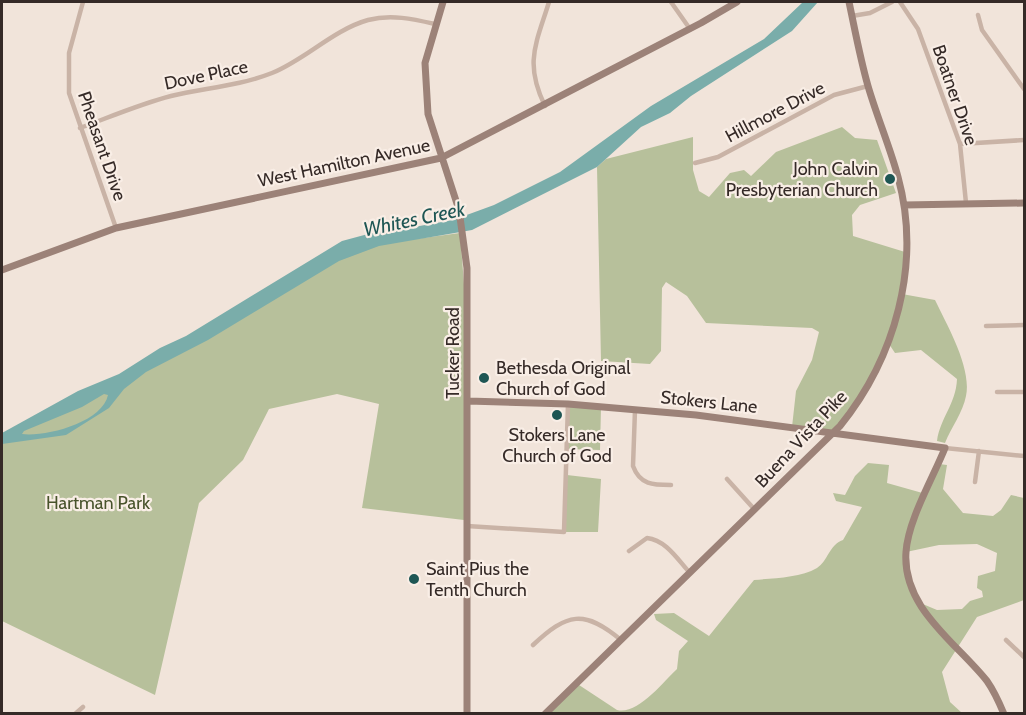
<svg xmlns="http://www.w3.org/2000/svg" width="1026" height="715" font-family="Cabin,sans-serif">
	<rect width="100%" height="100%" fill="#f1e4da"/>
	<path fill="#b7c09b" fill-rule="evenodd" d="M842 127 855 138 877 140 896 193 860 205 852 215 853 236 905 252 902 294 935 300C947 325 972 368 966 396 963 412 951 428 945 443L937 441C940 418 956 404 957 379L921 350 895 353 889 344 876 372 832 434 792 427 796 391 812 360 819 332 812 328 706 323 687 296 666 282 662 288 661 351 650 364 601 361 597 167 606 159 693 137V170L699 191 709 197 730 173 744 170 751 176 776 152Z
		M460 233 465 297 464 520 362 508 379 404 337 394 269 409 243 460 199 503 155 695 2 621V440L277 288 371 245Z
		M568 404 601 407 600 450 567 449Z
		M868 463 889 465 887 483 926 494 939 464 947 465 943 489 963 513 993 516 1001 510 1011 495 1024 498V600L977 617 942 672 950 702 962 713 545 714 576 683 617 710C638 715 663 682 677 669L679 651 688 641 656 620 654 614 674 613 709 636 754 580C774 578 800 578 817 568 828 561 829 545 843 540L862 507 836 501 833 493 845 495 855 476ZM977 544 997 553 995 571 978 576 977 588 982 591 983 597 970 601 962 609 937 610 918 602 908 577 906 552 939 545Z
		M567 475 601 479 598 532H564Z"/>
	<path fill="#7aadaa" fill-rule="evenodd" d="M803 2H818L792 31 691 96 670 113 641 127 597 167 472 230 379 246 339 261 208 340 146 372 124 389 109 408 66 435 2 444V433L78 391 119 374 160 348 186 336 342 241 394 227H414L453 220 494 205 560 172 651 106 764 39ZM104 394 108 395C102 423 45 437 22 434L24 431 82 407Z"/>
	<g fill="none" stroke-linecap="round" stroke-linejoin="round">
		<path stroke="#c9b3a6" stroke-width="4.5" d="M83 2 69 53V93L116 228
			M671 2 690 29
			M900 2 918 29 960 144 966 203
			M978 15 982 30 1024 89
			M852 16 870 13 892 2
			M545 106C524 63 536 44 549 2
			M80 128C110 117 140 104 171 96 205 88 239 86 272 73 306 59 333 30 368 20 391 14 413 19 435 24
			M960 144 1024 140
			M695 163 718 157 834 95 868 86
			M986 326 1024 325
			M997 392H1024
			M635 410 633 466C640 485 653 485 671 485
			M945 448 1024 456
			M727 479 755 510
			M975 482 979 451
			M467 526 564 532 568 404
			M629 551 647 538C666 540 678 560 690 573
			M1006 640 1024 657
			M533 645C567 613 584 609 621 640
			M75 714 83 707"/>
		<path stroke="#9c8278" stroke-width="7" d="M443 2 425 63 428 114 459 210 467 268V714
			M904 205 1024 203
			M2 270 116 228 441 158 701 23 737 2
			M468 401 568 404 696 415 945 448C933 478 908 520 906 552 902 608 956 642 987 681 994 691 999 702 1004 714
			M545 714 840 426C895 358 922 264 898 177 890 147 877 117 868 86 860 58 855 30 849 2"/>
	</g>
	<g fill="#1e5654" stroke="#f9eee6" stroke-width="2">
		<circle cx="890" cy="179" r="6"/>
		<circle cx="484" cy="378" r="6"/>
		<circle cx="557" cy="415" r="6"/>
		<circle cx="414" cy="579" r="6"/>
	</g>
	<g text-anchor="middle" stroke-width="4.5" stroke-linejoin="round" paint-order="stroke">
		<g font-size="18" fill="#352a27" stroke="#f9eee6">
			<text transform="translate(206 75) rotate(-12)" y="6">Dove Place</text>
			<text transform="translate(955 95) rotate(71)" y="6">Boatner Drive</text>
			<text transform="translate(775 112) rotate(-28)" y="6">Hillmore Drive</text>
			<text transform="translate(102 146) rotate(71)" y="6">Pheasant Drive</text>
			<text transform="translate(344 163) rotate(-12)" y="6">West Hamilton Avenue</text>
			<text transform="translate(453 353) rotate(-90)" y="6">Tucker Road</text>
			<text transform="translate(709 402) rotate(6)" y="6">Stokers Lane</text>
			<text transform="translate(801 439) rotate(-47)" y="6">Buena Vista Pike</text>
		</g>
		<g font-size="18" fill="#352a27" stroke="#f9eee6" text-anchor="start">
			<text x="878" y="175" text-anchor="end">John Calvin<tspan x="878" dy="21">Presbyterian Church</tspan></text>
			<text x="496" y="374">Bethesda Original<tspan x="496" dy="21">Church of God</tspan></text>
			<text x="557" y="441" text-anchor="middle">Stokers Lane<tspan x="557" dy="21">Church of God</tspan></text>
			<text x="426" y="575">Saint Pius the<tspan x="426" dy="21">Tenth Church</tspan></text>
		</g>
		<g font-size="18" fill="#48532b" stroke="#f9eee6">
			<text x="98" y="509">Hartman Park</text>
		</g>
		<g font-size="20" font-style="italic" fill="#1e5654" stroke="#f9eee6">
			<text transform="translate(414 219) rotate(-12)" y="7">Whites Creek</text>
		</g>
	</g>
	<rect width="1026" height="715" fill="none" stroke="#352a27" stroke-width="6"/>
</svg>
